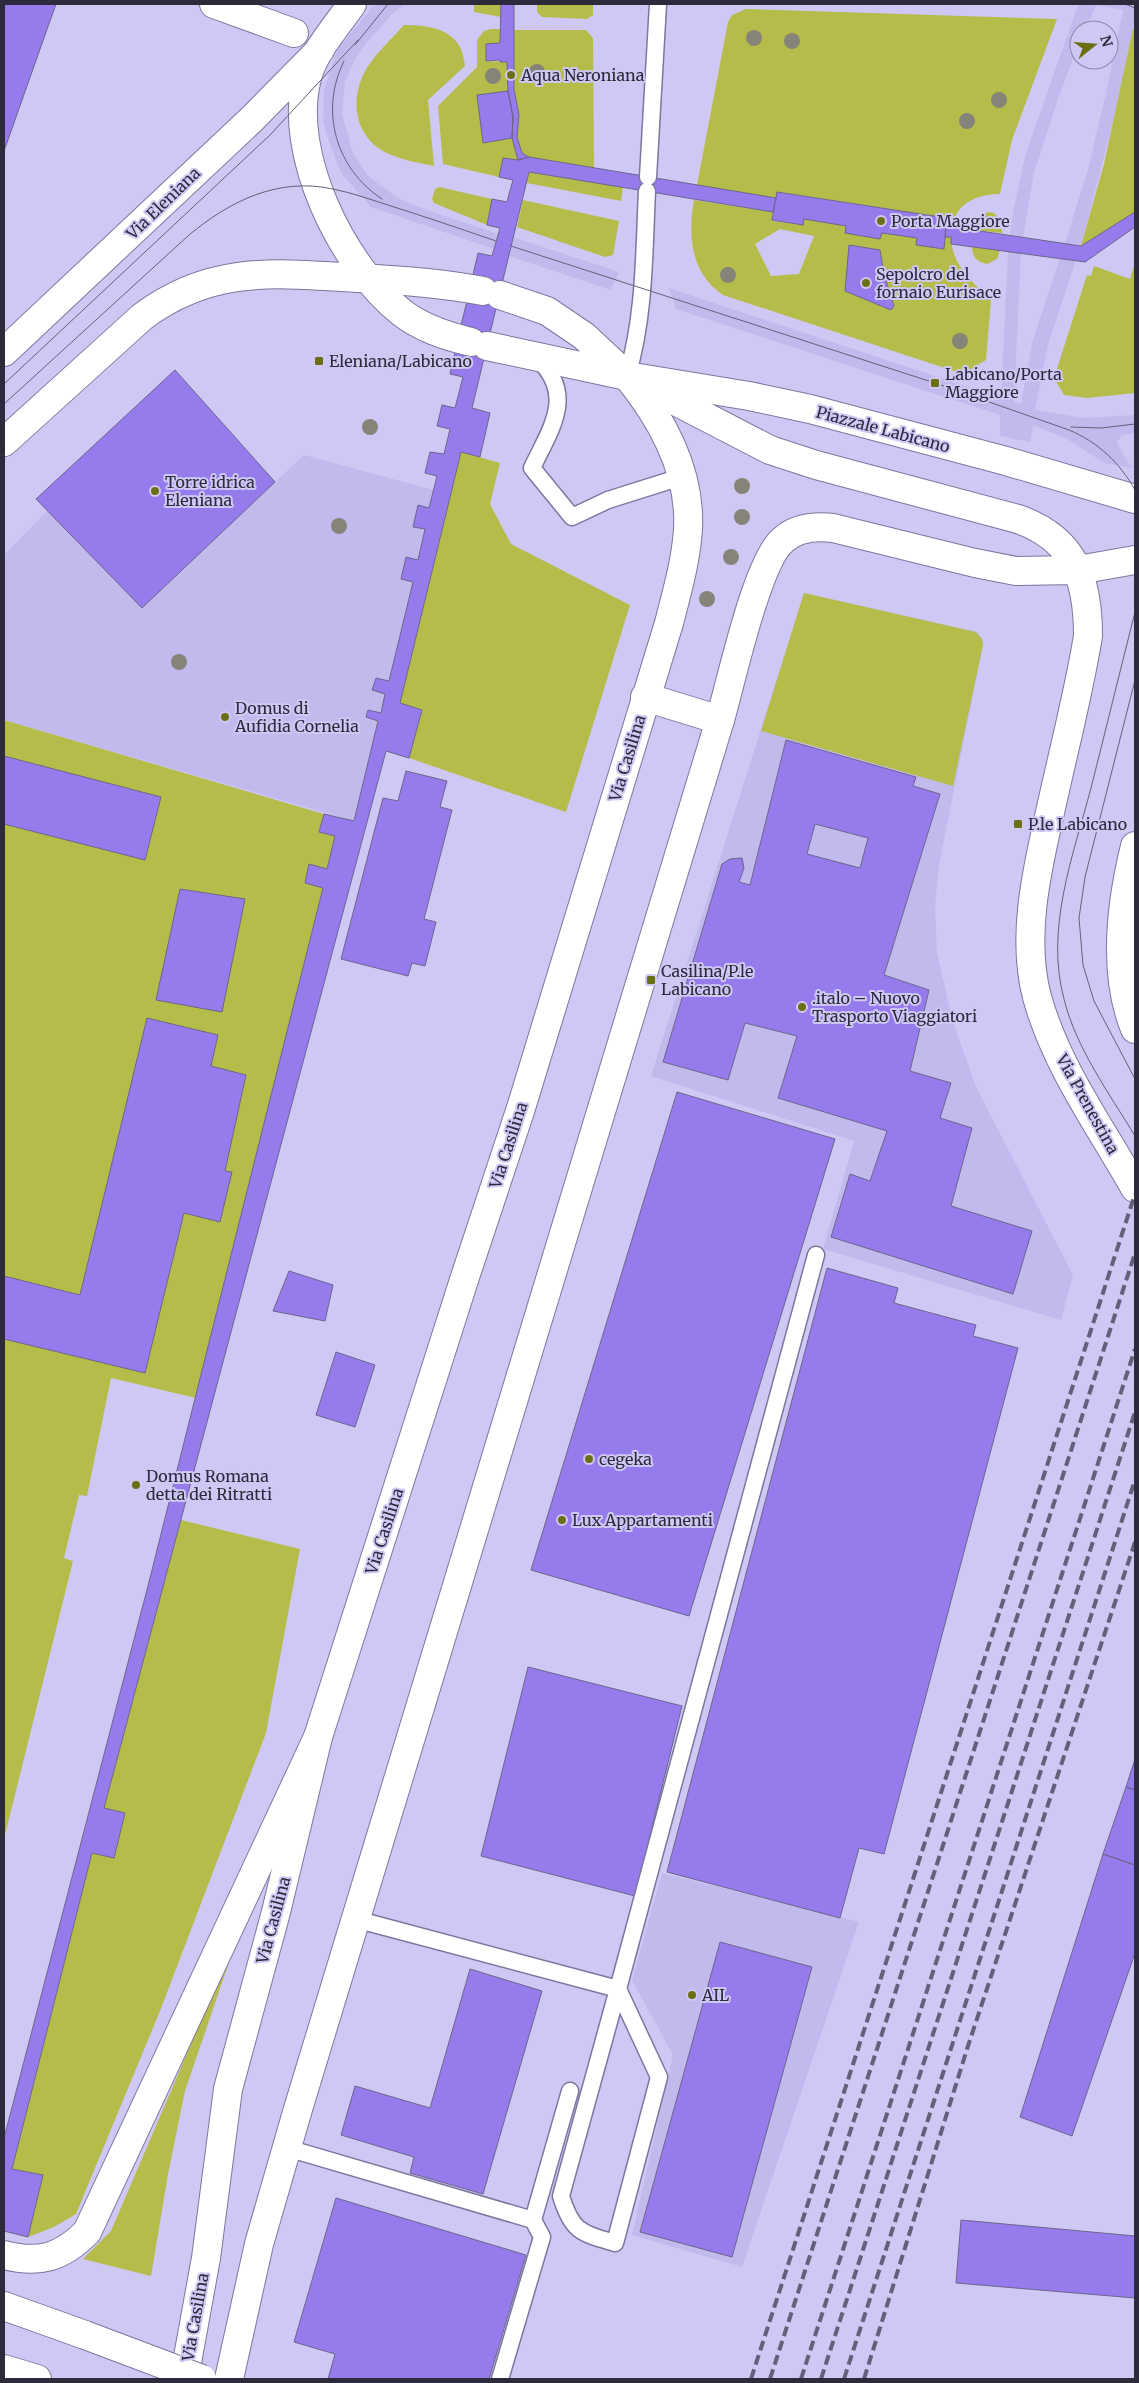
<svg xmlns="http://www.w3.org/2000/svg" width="1139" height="2383" font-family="Merriweather,serif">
	<rect width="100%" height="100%" fill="#cfc8f5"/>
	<path fill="#c2baec" d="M375 4H405L391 15 364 46 355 59 345 82 342 113 352 151 368 176 396 197 413 205 498 234 494 249 371 207 341 173 326 133 323 120 324 91 337 50Z
		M1050 4H1135V18L1120 94 1081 246 1065 243 1088 169 1105 98 1123 10 1096 5 1085 30H1079V43L1058 99 1034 173 1023 237 1010 235 1013 213 1025 156 1078 5Z
		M513 237 619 272 611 290 509 256Z
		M1008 251 1021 252 1014 402 1021 404 1032 343 1060 258 1076 260 1048 345 1035 410 1084 418 1135 415V433L1122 435 1117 442 1126 460 1133 468 1104 463 1069 440 1033 425 1030 442 1000 436V415L676 309 669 288 1001 398Z
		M175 370 275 482 304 455 434 490 429 508 418 505 413 527 425 529 418 560 406 557 401 579 413 582 389 681 376 678 372 690 385 694 381 713 368 710 366 717 378 721 354 821 4 720V555L47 511 36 499Z
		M804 593 976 632 982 639 983 645 939 865 935 905 937 953 953 1022 976 1087 1073 1275 1061 1320 823 1249 854 1141 651 1076Z
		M662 1873 859 1922 742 2267 632 2235 673 2055 632 1980Z"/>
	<path fill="#b6bc4a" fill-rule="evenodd" d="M474 4H501V17L474 12Z
		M537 4H593V15L587 19 542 17 537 12Z
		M746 9 1057 19 1012 140 1000 194C978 194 955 203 953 227L946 226 939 217 929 215 778 192 776 198 697 185 728 22 732 15Z
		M404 25C423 25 449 27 460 47 463 53 464 60 465 66L428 100 434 166C419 163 403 160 389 154 359 141 350 109 361 80 369 59 390 41 404 25Z
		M491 29H501L500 43 486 44V61L507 62 508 91 478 95 484 143 512 138 518 160 499 177 443 164 438 106 477 67V40L484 31Z
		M1133 29 1135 30V212L1081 246 1104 164Z
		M513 30H586L593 38 594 168 529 157 522 153 517 137 519 115 514 89Z
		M529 172 623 187 621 201 527 183Z
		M439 187 492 199 487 225 434 203 432 199 435 189Z
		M523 200 619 221 613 255 605 257 517 227Z
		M694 200 773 212 772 221 803 225 804 219 846 226 845 233 880 239 882 233 917 238 916 245 943 249 945 237H951C951 264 973 283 991 300L986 360 963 374 723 295C690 273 688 235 694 200ZM780 229 814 236 799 274 771 276 755 244ZM849 245 880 250 884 274 894 306 891 310 845 291Z
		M988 212 994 213 1001 220 1002 233 974 230 978 217Z
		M972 247 1000 250 997 259 987 264C977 262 972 257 972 247Z
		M1135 262V393L1087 398 1064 395 1054 378 1087 275 1091 276 1094 266 1130 279Z
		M461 452 500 463 490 504 511 544 630 605 566 812 409 758 422 710 400 703Z
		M804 593 976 632 982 639 983 645 953 786 761 731Z
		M4 720 324 814 319 832 335 836 327 869 309 865 305 883 323 888 196 1398 111 1378 87 1496 79 1495 64 1558 73 1561 4 1839Z
		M181 1520 300 1549 266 1733 160 2011 76 2214 54 2227 28 2237 42 2175 12 2169 92 1853 114 1857 125 1813 104 1808Z
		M240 1930 185 2091 168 2174 151 2276 83 2259 111 2231Z"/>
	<path fill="#967bec" stroke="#6c658c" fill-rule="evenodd" d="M4 4H56L4 151Z
		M501 4H514V89L519 115 517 137 522 153 529 157 518 160 512 138 513 117 508 91 507 62H500V60L486 61V44L500 43Z
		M508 91 513 117 512 138 483 143 477 95Z
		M529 157 776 198 773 212 529 172 472 408 490 413 480 457 461 452 400 703 422 710 409 758 386 751 104 1808 125 1813 114 1858 92 1853 12 2169 43 2175 28 2237 4 2231V2138L149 1582 323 888 305 883 309 864 327 869 335 836 319 832 324 814 354 821 378 721 366 717 368 710 381 713 385 694 372 690 376 678 389 681 413 582 401 579 406 557 418 560 425 529 413 527 418 505 429 508 437 476 425 473 430 452 444 454 450 429 437 426 442 405 455 408 463 377 450 374 455 352 468 355 472 336 474 328 461 325 467 301 486 278 473 275 478 253 492 256 500 228 487 225 492 199 507 202 508 198 513 180 499 177 503 158 518 160Z
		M777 192 947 218 944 249 916 245 917 238 882 233 880 239 845 233 846 226 804 219 803 225 772 220Z
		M1135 212V227L1085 262 951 244V237H945L946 226 1081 246Z
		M849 245 880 250 884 274 894 306 891 310 845 291Z
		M175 370 275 482 142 608 36 499Z
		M786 740 916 777 913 786 940 794 884 975 929 990 910 1071 951 1083 940 1118 972 1128 951 1206 1032 1231 1013 1294 831 1237 850 1174 870 1181 887 1131 778 1098 797 1036 745 1023 728 1080 663 1062 722 864 730 859 742 858 744 868 739 882 750 885ZM815 824 868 838 860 868 807 854Z
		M4 756 161 797 145 860 4 824Z
		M406 771 447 781 440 807 452 810 424 919 436 922 425 966 412 963 408 976 341 959 383 798 398 801Z
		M180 889 245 899 222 1012 156 1000Z
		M147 1018 218 1035 211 1066 246 1075 225 1171 232 1172 220 1222 184 1213 145 1373 4 1339V1276L80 1295Z
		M677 1092 835 1139 689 1616 531 1570Z
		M827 1268 898 1288 894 1303 976 1325 973 1336 1018 1348 884 1854 859 1848 840 1918 667 1872Z
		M289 1271 333 1285 325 1321 273 1311Z
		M336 1352 375 1365 355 1427 316 1415Z
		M528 1667 682 1706 635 1896 481 1856Z
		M1135 1759V1790L1126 1787Z
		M1126 1787 1135 1790V1865L1103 1854Z
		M1103 1854 1135 1865V1953L1072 2136 1020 2117Z
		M720 1942 812 1967 732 2257 640 2232Z
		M470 1969 542 1991 483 2194 410 2173 414 2157 341 2135 355 2086 430 2108Z
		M336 2198 526 2255 489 2379H328L335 2354 294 2342Z
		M961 2220 1135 2236V2298L956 2283Z"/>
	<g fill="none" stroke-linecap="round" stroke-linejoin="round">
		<g stroke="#7d769e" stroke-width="19">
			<path id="lane" d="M648 177 658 4
				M537 358C576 395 551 428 532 468L572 517 608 500 681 477
				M627 376C645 316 644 252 647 191
				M355 1919 618 1989 816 1255
				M618 1989 659 2077 615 2243C581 2233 572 2232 561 2196Z
				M287 2148 533 2220 570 2091
				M500 2379 542 2237 533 2220"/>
		</g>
		<g stroke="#7d769e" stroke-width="30">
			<path id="street" d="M214 4 294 33
				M645 697 720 720"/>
		</g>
		<g stroke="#7d769e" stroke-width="30">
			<path id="secondary" d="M352 4C336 27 314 51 307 78 287 154 343 266 401 312 421 328 446 336 471 342
				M500 295 547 311 584 336 627 376 770 450 816 465 1018 519C1075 539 1088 580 1088 636 1079 691 1065 745 1053 799 1039 862 1020 933 1037 997 1056 1066 1100 1126 1135 1188
				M487 346 627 376 749 396 810 409 1006 461 1135 499
				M4 352 252 119 320 50
				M4 442 142 317C211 265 276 273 357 278 400 280 441 283 483 291
				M1135 846C1121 903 1112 973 1135 1029
				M184 2379 206 2258 228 2089 276 1912 318 1737 464 1280 521 1108 669 623C677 592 686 561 688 529 691 472 662 419 627 376
				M229 2379 259 2244 298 2109 720 720C731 682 757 561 783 540 797 527 815 526 833 528L975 563 1016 571 1078 570 1135 560"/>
		</g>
		<g stroke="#7d769e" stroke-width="30">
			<path id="highway" d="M4 2255C39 2264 61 2258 87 2232L318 1737
				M4 2306 85 2335
				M4 2369 37 2379"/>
		</g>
		<use href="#lane" stroke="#fff" stroke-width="16"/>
		<use href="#street" stroke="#fff" stroke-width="28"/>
		<use href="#secondary" stroke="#fff" stroke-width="28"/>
		<use href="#highway" stroke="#fff" stroke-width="28"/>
		<path stroke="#64607a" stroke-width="1" d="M1125 4 1135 8
			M355 45 388 4
			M344 61C319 111 336 169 382 199
			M511 246 935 383 1069 430C1098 442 1120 463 1135 490
			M4 384 270 135 358 40
			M4 404 189 235C230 201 278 177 333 189 353 193 372 200 391 206 426 217 461 229 496 241
			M1071 427 1101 428 1135 424
			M1135 612C1120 671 1106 729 1091 788 1073 856 1045 929 1064 999 1076 1048 1109 1093 1135 1136
			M1135 680 1085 877 1079 918 1083 965 1094 1001 1135 1079"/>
		<path stroke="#64607a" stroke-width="4" stroke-dasharray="10 5" stroke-linecap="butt" d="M751 2379 1135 1194
			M770 2379 1135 1253
			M801 2379 1135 1349
			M821 2379 1135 1412
			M844 2379 1135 1480
			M864 2379 968 2046 1135 1542"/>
		<g stroke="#7d769e" stroke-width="30" stroke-linecap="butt">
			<path id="highway-bridge" d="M85 2335 202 2379"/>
		</g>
		<use href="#highway-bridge" stroke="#fff" stroke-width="28"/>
	</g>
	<g fill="#868479">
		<circle cx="754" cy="38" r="8"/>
		<circle cx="792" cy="41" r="8"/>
		<circle cx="537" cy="72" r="8"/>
		<circle cx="493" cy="76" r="8"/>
		<circle cx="999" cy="100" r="8"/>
		<circle cx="967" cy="121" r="8"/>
		<circle cx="728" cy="275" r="8"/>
		<circle cx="960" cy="341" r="8"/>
		<circle cx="370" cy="427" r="8"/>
		<circle cx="742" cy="486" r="8"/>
		<circle cx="742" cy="517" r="8"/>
		<circle cx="339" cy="526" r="8"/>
		<circle cx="731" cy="557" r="8"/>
		<circle cx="707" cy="599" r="8"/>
		<circle cx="179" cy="662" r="8"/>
	</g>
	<g fill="#6b6f13" stroke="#cfc8f5" stroke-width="2">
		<circle cx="511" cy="75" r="5"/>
		<circle cx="881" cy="221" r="5"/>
		<circle cx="866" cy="283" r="5"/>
		<rect x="314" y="356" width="10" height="10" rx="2.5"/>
		<rect x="930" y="378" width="10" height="10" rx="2.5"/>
		<circle cx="155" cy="491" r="5"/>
		<circle cx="225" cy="717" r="5"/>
		<rect x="1013" y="819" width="10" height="10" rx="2.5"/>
		<rect x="646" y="975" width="10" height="10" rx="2.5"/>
		<circle cx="802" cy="1007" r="5"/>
		<circle cx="589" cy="1459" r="5"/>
		<circle cx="136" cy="1485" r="5"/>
		<circle cx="562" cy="1520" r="5"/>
		<circle cx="692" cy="1995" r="5"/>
	</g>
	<g text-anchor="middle" stroke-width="4" stroke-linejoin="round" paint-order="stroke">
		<g font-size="16" fill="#2d2a3b" stroke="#cfc8f5" text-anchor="start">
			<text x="521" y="81">Aqua Neroniana</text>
			<text x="891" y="227">Porta Maggiore</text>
			<text x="876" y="280">Sepolcro del<tspan x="876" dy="18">fornaio Eurisace</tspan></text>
			<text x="329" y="367">Eleniana/Labicano</text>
			<text x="945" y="380">Labicano/Porta<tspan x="945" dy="18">Maggiore</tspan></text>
			<text x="165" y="488">Torre idrica<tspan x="165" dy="18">Eleniana</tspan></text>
			<text x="235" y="714">Domus di<tspan x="235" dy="18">Aufidia Cornelia</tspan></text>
			<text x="1028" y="830">P.le Labicano</text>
			<text x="661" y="977">Casilina/P.le<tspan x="661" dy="18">Labicano</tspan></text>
			<text x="812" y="1004">.italo – Nuovo<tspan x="812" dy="18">Trasporto Viaggiatori</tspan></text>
			<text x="599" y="1465">cegeka</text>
			<text x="146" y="1482">Domus Romana<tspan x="146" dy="18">detta dei Ritratti</tspan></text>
			<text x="572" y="1526">Lux Appartamenti</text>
			<text x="702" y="2001">AIL</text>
		</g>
		<g font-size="16" fill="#2d2a3b" stroke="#cfc8f5">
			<text transform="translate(163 203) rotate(-44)" y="6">Via Eleniana</text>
			<text transform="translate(883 429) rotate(15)" y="6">Piazzale Labicano</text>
			<text transform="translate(627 758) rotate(-73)" y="6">Via Casilina</text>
			<text transform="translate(1088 1104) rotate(61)" y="6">Via Prenestina</text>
			<text transform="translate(508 1145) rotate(-72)" y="6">Via Casilina</text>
			<text transform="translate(384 1531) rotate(-72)" y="6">Via Casilina</text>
			<text transform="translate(273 1920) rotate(-75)" y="6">Via Casilina</text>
			<text transform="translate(195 2317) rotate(-80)" y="6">Via Casilina</text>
		</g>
	</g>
	<rect width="1139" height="2383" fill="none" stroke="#2d2a3b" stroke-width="10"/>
	<g transform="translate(1094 45) rotate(73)"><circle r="24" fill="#cfc8f5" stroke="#8e89ab"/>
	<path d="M0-4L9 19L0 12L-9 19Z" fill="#6b6f13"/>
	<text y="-8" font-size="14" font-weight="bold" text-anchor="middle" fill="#2d2a3b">N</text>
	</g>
</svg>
